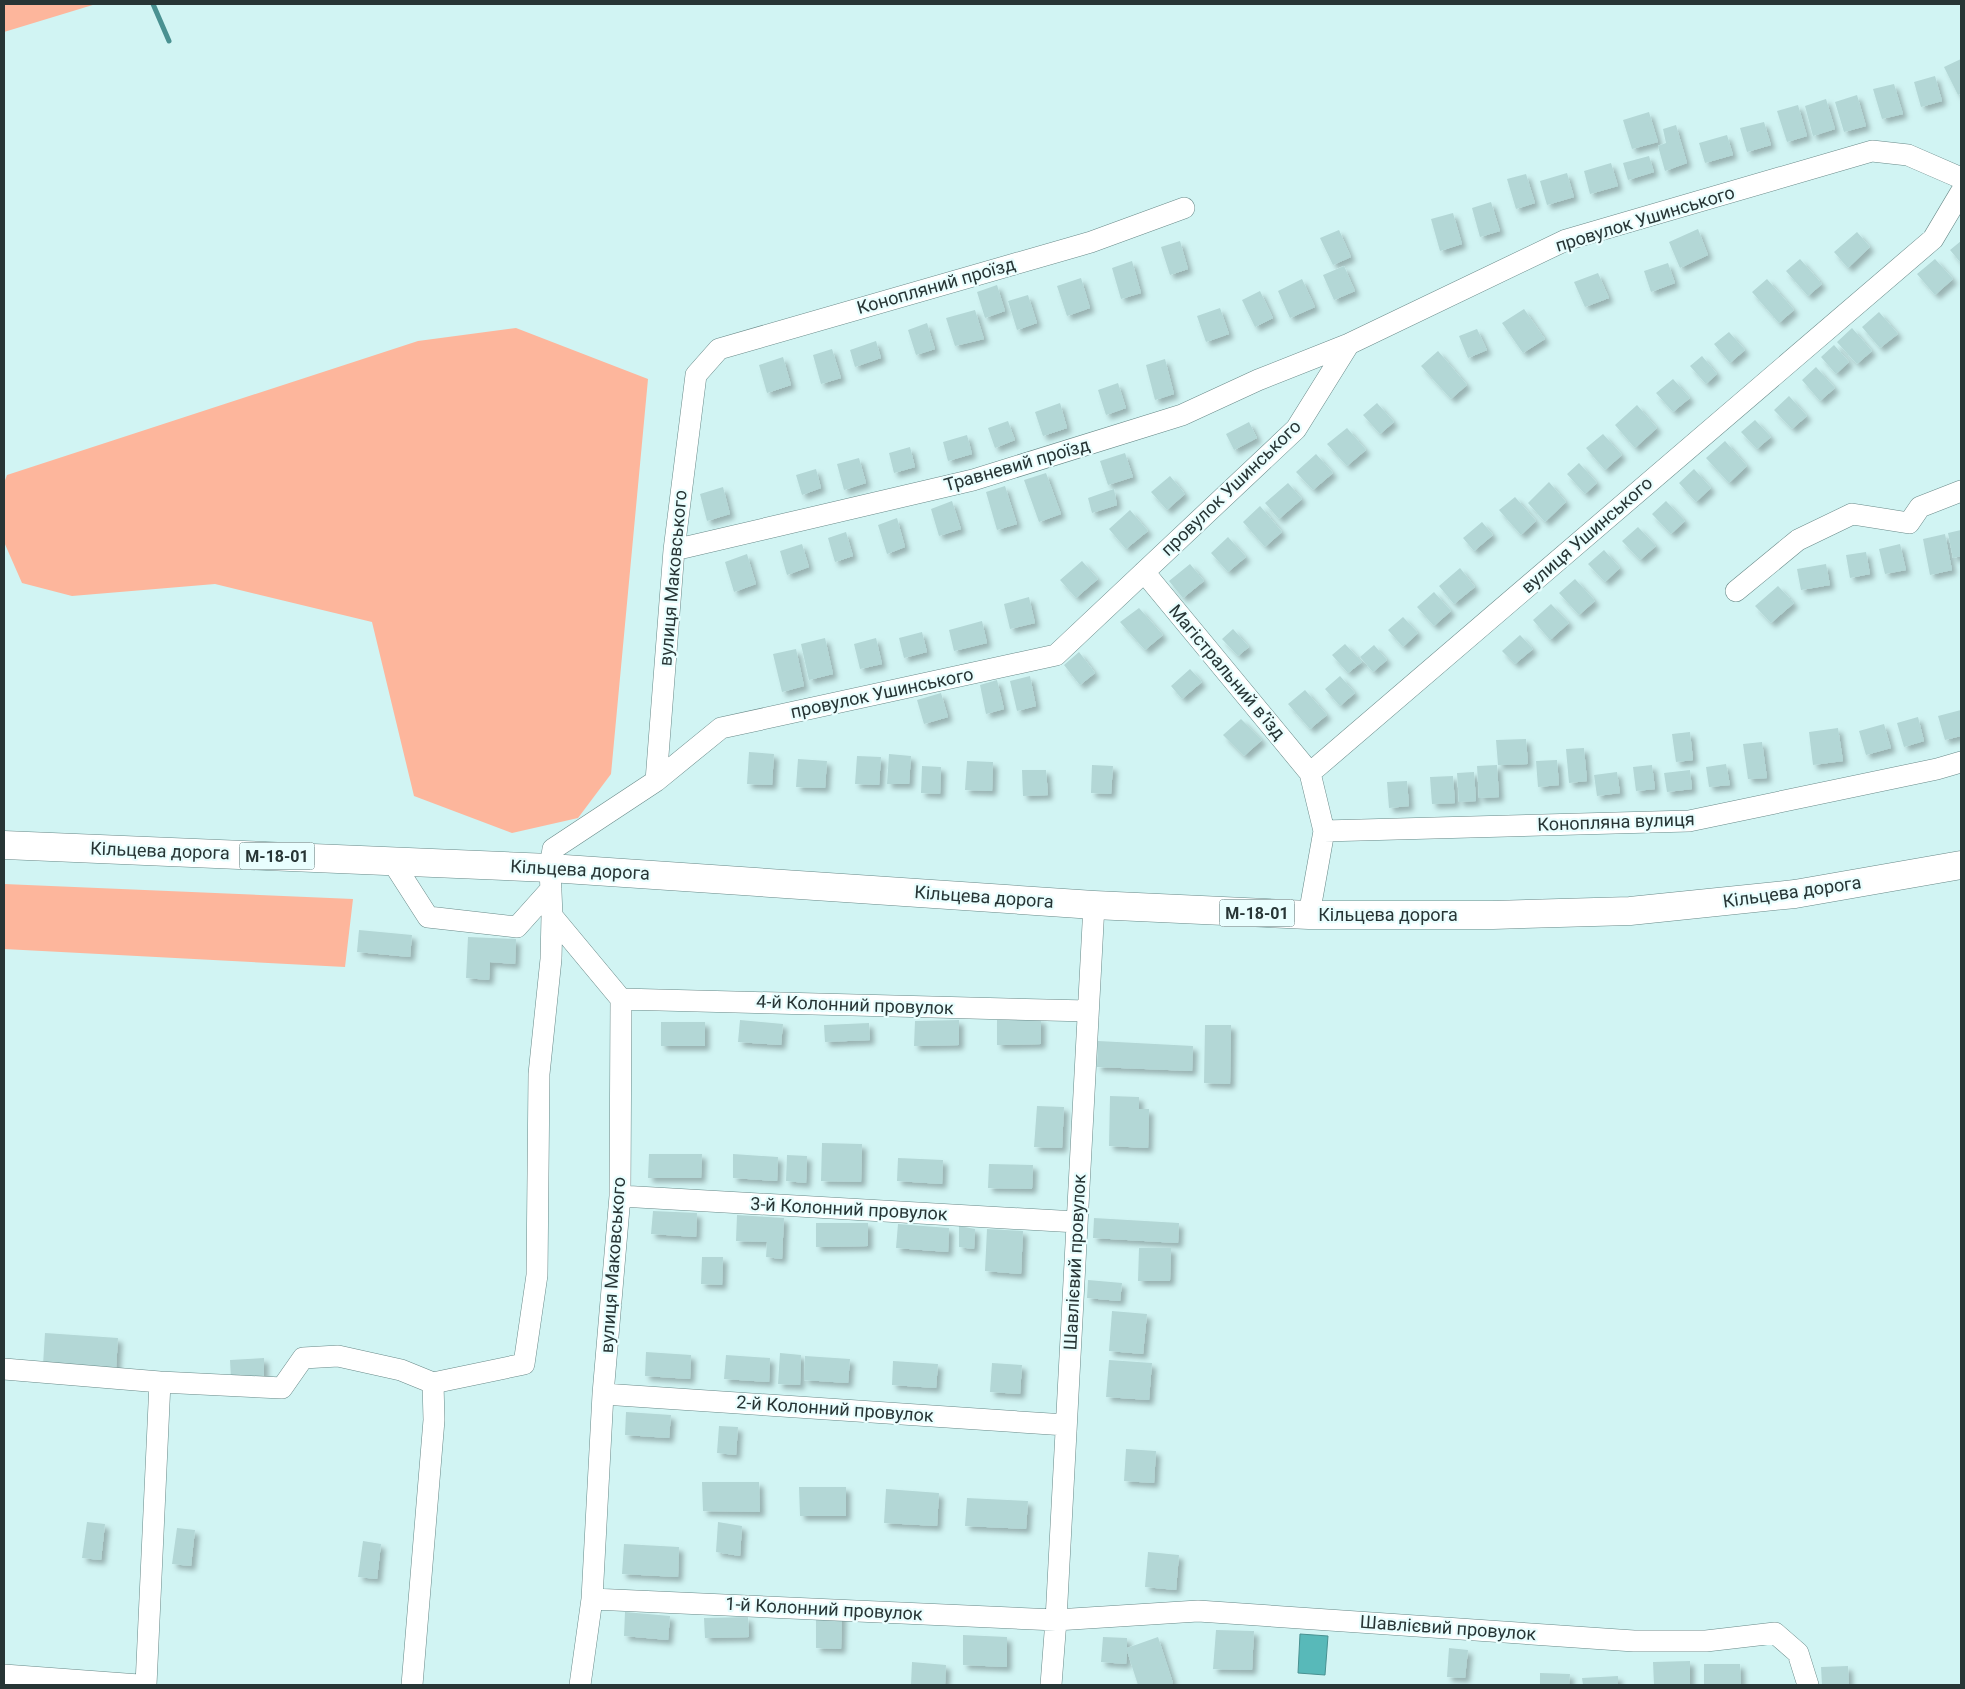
<svg xmlns="http://www.w3.org/2000/svg" width="1965" height="1689" font-family="Roboto,sans-serif">
	<defs>
		<filter id="shadow"><feDropShadow dx="4.5" dy="4.5" stdDeviation="2.5" flood-color="#0004"/></filter>
	</defs>
	<rect width="100%" height="100%" fill="#d1f4f3"/>
	<path fill="#fdb69c" d="M4 4H96L4 32Z
		M516 328 648 379 611 774 578 818 512 833 414 796 372 622 215 584 72 596 22 583 4 542V483L7 475 418 341Z
		M4 884 353 899 345 967 4 949Z"/>
	<path fill="#58b9b9" stroke="#499191" d="M1300 1634 1328 1636 1325 1675 1298 1673Z"/>
	<g fill="none" stroke-linecap="round" stroke-linejoin="round">
		<path stroke="#499191" stroke-width="5" d="M153 4 169 41"/>
	</g>
	<path fill="#b3d7d6" filter="url(#shadow)" d="M1961 59V93L1958 95 1944 67Z
		M1935 76 1942 101 1921 107 1914 82Z
		M1894 84 1903 114 1882 119 1873 89Z
		M1857 95 1866 126 1844 132 1835 102Z
		M1826 99 1835 129 1813 136 1805 106Z
		M1798 105 1807 136 1787 142 1777 111Z
		M1649 112 1658 142 1632 149 1623 120Z
		M1764 122 1771 145 1747 152 1740 128Z
		M1676 125 1687 163 1665 171 1658 146 1666 143 1663 129Z
		M1727 135 1733 155 1705 163 1699 143Z
		M1649 156 1654 172 1628 180 1623 163Z
		M1611 163 1618 186 1590 194 1584 171Z
		M1567 173 1574 197 1547 205 1540 181Z
		M1526 174 1535 203 1516 209 1507 179Z
		M1491 202 1500 231 1480 237 1472 208Z
		M1453 213 1462 244 1440 251 1431 219Z
		M1698 229 1708 255 1680 268 1669 242Z
		M1339 230 1351 257 1333 265 1320 238Z
		M1857 232 1870 247 1848 268 1834 252Z
		M1180 241 1188 269 1170 275 1161 247Z
		M1961 241V263L1950 250Z
		M1800 259 1822 284 1808 296 1786 271Z
		M1935 259 1953 279 1935 295 1917 274Z
		M1132 261 1141 293 1121 299 1112 268Z
		M1668 263 1675 283 1651 292 1644 271Z
		M1344 266 1355 291 1334 300 1323 275Z
		M1598 273 1609 298 1585 307 1574 282Z
		M1081 278 1090 308 1067 316 1057 286Z
		M1302 279 1315 307 1290 318 1278 291Z
		M1767 279 1794 310 1779 323 1752 292Z
		M997 285 1005 311 985 318 977 292Z
		M1260 291 1273 318 1255 327 1242 300Z
		M1028 295 1037 323 1017 330 1008 301Z
		M1220 308 1229 334 1206 342 1197 316Z
		M1524 309 1545 339 1523 353 1502 323Z
		M975 310 984 339 955 346 946 318Z
		M1879 312 1898 334 1880 348 1862 327Z
		M927 323 935 349 916 355 908 330Z
		M1852 328 1872 351 1857 364 1837 342Z
		M1477 329 1487 350 1468 358 1459 336Z
		M1729 332 1745 350 1730 363 1714 344Z
		M876 341 881 358 855 367 850 350Z
		M1834 345 1849 362 1836 374 1821 357Z
		M832 349 841 378 821 384 813 355Z
		M1438 351 1467 385 1451 399 1421 366Z
		M1702 356 1717 374 1706 384 1690 366Z
		M783 357 791 385 767 393 759 365Z
		M1165 359 1174 394 1155 400 1146 365Z
		M1816 367 1835 388 1820 401 1802 380Z
		M1673 379 1690 398 1673 412 1656 393Z
		M1118 383 1126 408 1106 415 1098 390Z
		M1789 396 1807 416 1792 429 1774 410Z
		M1060 403 1067 428 1043 436 1035 412Z
		M1377 403 1394 422 1380 434 1363 415Z
		M1637 405 1657 428 1635 448 1615 425Z
		M1755 420 1771 437 1757 449 1741 432Z
		M1008 421 1015 440 995 448 988 428Z
		M1249 422 1257 438 1234 450 1226 434Z
		M1347 428 1366 450 1347 466 1327 444Z
		M1603 434 1622 455 1605 470 1586 448Z
		M967 435 972 454 948 461 943 442Z
		M1725 441 1747 466 1729 483 1706 458Z
		M910 447 915 467 894 473 889 453Z
		M1125 453 1133 477 1108 485 1100 461Z
		M1316 454 1333 473 1313 490 1296 472Z
		M859 458 866 483 844 490 837 464Z
		M1579 463 1597 483 1585 494 1567 474Z
		M816 469 821 488 802 495 796 475Z
		M1694 469 1711 488 1696 502 1679 483Z
		M1046 473 1061 514 1039 522 1024 480Z
		M1170 476 1185 494 1167 510 1151 492Z
		M1549 482 1566 502 1545 522 1528 503Z
		M1288 483 1302 499 1279 519 1265 503Z
		M1005 486 1017 524 997 530 986 492Z
		M723 487 730 514 707 521 700 494Z
		M1114 489 1117 505 1092 513 1088 498Z
		M1515 497 1536 521 1521 535 1499 510Z
		M952 501 961 529 939 536 931 509Z
		M1666 501 1685 521 1671 534 1652 514Z
		M1260 506 1282 532 1265 547 1243 522Z
		M1130 510 1148 531 1126 549 1109 529Z
		M897 518 905 547 887 554 878 525Z
		M1482 522 1493 535 1474 551 1463 538Z
		M1638 527 1656 546 1640 560 1622 541Z
		M1961 530V556L1953 558 1948 533Z
		M846 532 853 556 835 562 828 538Z
		M1945 534 1952 570 1930 575 1923 539Z
		M1228 537 1246 557 1228 572 1211 553Z
		M802 544 809 567 787 575 780 551Z
		M1900 544 1906 570 1885 574 1879 549Z
		M1604 550 1620 568 1605 582 1588 564Z
		M1866 552 1870 574 1850 578 1846 555Z
		M747 554 756 584 734 592 725 562Z
		M1082 561 1098 579 1076 598 1060 580Z
		M1190 564 1204 581 1183 598 1169 581Z
		M1826 564 1830 585 1801 590 1797 569Z
		M1460 568 1475 587 1454 604 1439 586Z
		M1575 579 1595 601 1579 615 1559 593Z
		M1778 586 1794 603 1771 623 1755 606Z
		M1434 592 1451 611 1434 626 1417 607Z
		M1029 597 1035 623 1010 629 1004 604Z
		M1551 604 1569 623 1550 640 1533 620Z
		M1139 608 1163 635 1145 650 1120 622Z
		M1403 617 1418 633 1403 647 1388 630Z
		M982 621 987 643 954 651 949 630Z
		M1233 629 1249 647 1238 656 1222 639Z
		M922 632 927 652 904 658 899 638Z
		M1520 635 1533 649 1515 664 1502 651Z
		M825 638 833 674 809 680 801 644Z
		M876 638 882 664 860 669 854 644Z
		M1345 644 1362 662 1348 673 1332 655Z
		M1374 645 1387 660 1373 672 1360 657Z
		M796 649 804 686 782 692 773 654Z
		M1079 652 1095 673 1080 685 1064 665Z
		M1190 669 1202 682 1182 699 1171 686Z
		M1030 676 1036 706 1017 711 1010 681Z
		M1340 676 1355 693 1340 706 1325 689Z
		M997 680 1004 709 986 714 980 685Z
		M1305 690 1327 715 1310 729 1288 704Z
		M941 693 948 717 924 724 917 700Z
		M1961 710V736L1945 740 1938 716Z
		M1918 717 1924 741 1904 747 1897 723Z
		M1241 719 1262 740 1244 756 1223 735Z
		M1884 724 1891 748 1866 755 1859 731Z
		M1838 728 1843 761 1813 765 1809 732Z
		M1690 732 1693 760 1676 762 1672 734Z
		M1526 739 1528 764 1498 765 1496 740Z
		M1762 742 1767 778 1748 779 1743 744Z
		M1584 748 1587 781 1569 783 1566 749Z
		M749 752 774 754 772 785 747 784Z
		M889 754 911 756 909 784H887Z
		M857 756 881 757 879 785 855 784Z
		M798 759 827 761 825 788 796 787Z
		M1557 760 1559 785 1538 787 1536 761Z
		M967 761 993 762 992 791 965 790Z
		M1726 764 1730 785 1709 787 1706 767Z
		M1092 765 1113 766 1111 794 1091 793Z
		M1497 765 1499 797 1479 798 1477 766Z
		M1652 765 1655 789 1636 791 1633 767Z
		M922 766 941 767 940 794 921 793Z
		M1022 770H1046L1048 795 1023 796Z
		M1690 770 1692 789 1667 792 1664 773Z
		M1474 772 1476 801 1459 802 1457 773Z
		M1617 772 1620 793 1597 796 1594 775Z
		M1453 776 1455 803 1432 804 1430 777Z
		M1407 781 1409 806 1389 808 1387 782Z
		M359 930 412 935 410 957 357 952Z
		M468 937 516 939 515 964 490 962 489 980 466 978Z
		M1041 1019V1044L997 1045V1020Z
		M740 1020 783 1024 781 1045 738 1042Z
		M959 1020V1045L914 1046 915 1021Z
		M661 1022H705V1046H661Z
		M869 1023 870 1040 825 1042 824 1025Z
		M1205 1025H1231L1230 1084 1204 1083Z
		M1098 1041 1193 1046 1192 1071 1097 1067Z
		M1110 1096 1139 1097V1109H1149L1148 1148 1109 1146Z
		M1037 1106 1064 1107 1062 1148 1034 1147Z
		M822 1143 862 1144 861 1182 821 1181Z
		M649 1154H702L701 1178H648Z
		M733 1154 778 1157 777 1181 733 1178Z
		M787 1155 807 1156 806 1183 786 1181Z
		M898 1158 943 1160 942 1184 897 1181Z
		M989 1164 1033 1165 1032 1189 988 1188Z
		M653 1211 697 1213 696 1237 651 1234Z
		M737 1215 784 1218 782 1259 766 1257 767 1242 736 1241Z
		M1094 1218 1179 1223 1178 1243 1093 1238Z
		M816 1223H868V1246L816 1247Z
		M898 1224 949 1228 948 1252 896 1248Z
		M959 1226 975 1229 974 1249 959 1247Z
		M987 1229 1023 1231 1021 1274 985 1271Z
		M1139 1248H1171L1170 1281H1138Z
		M702 1257H723L722 1285 701 1284Z
		M1088 1280 1122 1283 1120 1301 1087 1298Z
		M1112 1311 1147 1314 1143 1354 1109 1351Z
		M45 1333 118 1338 116 1369 43 1365Z
		M646 1352 691 1355 690 1379 645 1376Z
		M780 1353 801 1355 800 1385 778 1384Z
		M726 1355 770 1358 769 1382 724 1379Z
		M805 1356 850 1359 848 1383 804 1380Z
		M264 1358V1377L231 1378 230 1360Z
		M1109 1360 1152 1363 1149 1400 1106 1397Z
		M893 1361 938 1364 936 1388 892 1385Z
		M992 1363 1022 1365 1020 1394 990 1392Z
		M626 1412 671 1415 669 1438 625 1435Z
		M719 1426 738 1427 736 1455 717 1453Z
		M1126 1449 1156 1451 1154 1483 1124 1481Z
		M702 1482H759L760 1512 703 1511Z
		M799 1487H846V1516H800Z
		M886 1489 939 1493 937 1526 884 1523Z
		M967 1498 1028 1501 1026 1529 965 1526Z
		M87 1522 105 1524 101 1560 82 1558Z
		M718 1522 742 1526 740 1556 716 1552Z
		M177 1528 195 1530 191 1566 172 1564Z
		M363 1541 381 1544 377 1579 358 1577Z
		M624 1544 679 1547 678 1577 622 1574Z
		M1148 1552 1179 1555 1176 1590 1145 1587Z
		M816 1609 842 1612 841 1649 816 1648Z
		M625 1612 670 1616 668 1640 624 1636Z
		M748 1617 749 1637 705 1638 704 1618Z
		M1216 1630 1254 1631 1252 1670 1213 1669Z
		M963 1635 1007 1637V1667L963 1665Z
		M1103 1637 1127 1638V1648L1158 1637 1173 1683 1165 1685H1138L1127 1651 1126 1664 1101 1662Z
		M1449 1648 1468 1650 1465 1678 1447 1677Z
		M1690 1661V1685H1654L1653 1662Z
		M912 1662 946 1665 945 1685H911Z
		M1704 1664H1740L1741 1685H1704Z
		M1848 1666 1849 1685H1822L1821 1667Z
		M1540 1673 1570 1674 1569 1685H1540Z
		M1618 1676V1685H1583L1582 1678Z"/>
	<g fill="none" stroke-linecap="round" stroke-linejoin="round">
		<g stroke="#688988" stroke-width="22">
			<path id="minor" d="M674 550 973 480 1182 415 1258 380 1349 344
				M1144 572 1310 773
				M1736 591 1798 540 1852 514 1909 523 1920 507 1961 491
				M656 781 674 550 696 375 719 349 1091 242 1184 208
				M1324 831 1689 821 1937 769 1961 762
				M392 861 428 917 517 927 551 889
				M1309 915 1324 831 1310 773 1933 239 1961 192
				M621 999 1088 1011
				M620 1196 1077 1222
				M4 1369 160 1382 282 1388 303 1358 338 1356 401 1370 433 1383 524 1364 537 1275 539 1074 551 959 552 916
				M603 1394 1066 1425
				M592 1599 1056 1620 1198 1611 1634 1641H1706L1775 1633 1798 1653 1808 1685
				M4 1675 139 1685
				M146 1685 160 1382
				M412 1685 434 1420 433 1383
				M580 1685 592 1599 603 1394 620 1196 621 999 552 916 550 868 553 849 656 781 721 728 1056 655 1296 429 1349 344 1566 240 1872 151 1908 155 1961 178
				M1051 1685 1056 1620 1094 905"/>
		</g>
		<g stroke="#688988" stroke-width="29">
			<path id="highway" d="M4 845 550 868 1094 905 1309 915H1493L1630 911 1795 894 1961 865"/>
		</g>
		<use href="#minor" stroke="#fff" stroke-width="21"/>
		<use href="#highway" stroke="#fff" stroke-width="28"/>
	</g>
	<g text-anchor="middle" stroke-width="4.5" stroke-linejoin="round" paint-order="stroke">
		<g fill="#e9fefe" stroke="#617171" stroke-width="1">
			<rect x="239.5" y="842.5" width="75" height="27" rx="4"/>
			<rect x="1219.5" y="899.5" width="75" height="27" rx="4"/>
		</g>
		<g font-size="16" font-weight="bold" fill="#273535">
			<text x="277" y="862">М-18-01</text>
			<text x="1257" y="919">М-18-01</text>
		</g>
		<g font-size="18" fill="#273535" stroke="#e9fefe">
			<text transform="translate(1645 219) rotate(-17)" y="6">провулок Ушинського</text>
			<text transform="translate(936 286) rotate(-16)" y="6">Конопляний проїзд</text>
			<text transform="translate(1017 465) rotate(-16)" y="6">Травневий проїзд</text>
			<text transform="translate(1231 488) rotate(-44)" y="6">провулок Ушинського</text>
			<text transform="translate(1587 535) rotate(-41)" y="6">вулиця Ушинського</text>
			<text transform="translate(673 578) rotate(-85)" y="6">вулиця Маковського</text>
			<text transform="translate(1227 672) rotate(50)" y="6">Магістральний в’їзд</text>
			<text transform="translate(882 693) rotate(-12)" y="6">провулок Ушинського</text>
			<text transform="translate(1616 822) rotate(-2)" y="6">Конопляна вулиця</text>
			<text transform="translate(160 851) rotate(2)" y="6">Кільцева дорога</text>
			<text transform="translate(580 870) rotate(3)" y="6">Кільцева дорога</text>
			<text transform="translate(1792 892) rotate(-8)" y="6">Кільцева дорога</text>
			<text transform="translate(984 897) rotate(4)" y="6">Кільцева дорога</text>
			<text x="1388" y="921">Кільцева дорога</text>
			<text transform="translate(855 1005) rotate(2)" y="6">4-й Колонний провулок</text>
			<text transform="translate(849 1209) rotate(3)" y="6">3-й Колонний провулок</text>
			<text transform="translate(1075 1262) rotate(-87)" y="6">Шавлієвий провулок</text>
			<text transform="translate(613 1265) rotate(-86)" y="6">вулиця Маковського</text>
			<text transform="translate(835 1409) rotate(4)" y="6">2-й Колонний провулок</text>
			<text transform="translate(824 1609) rotate(3)" y="6">1-й Колонний провулок</text>
			<text transform="translate(1448 1628) rotate(4)" y="6">Шавлієвий провулок</text>
		</g>
	</g>
	<rect width="1965" height="1689" fill="none" stroke="#273535" stroke-width="10"/>
</svg>
